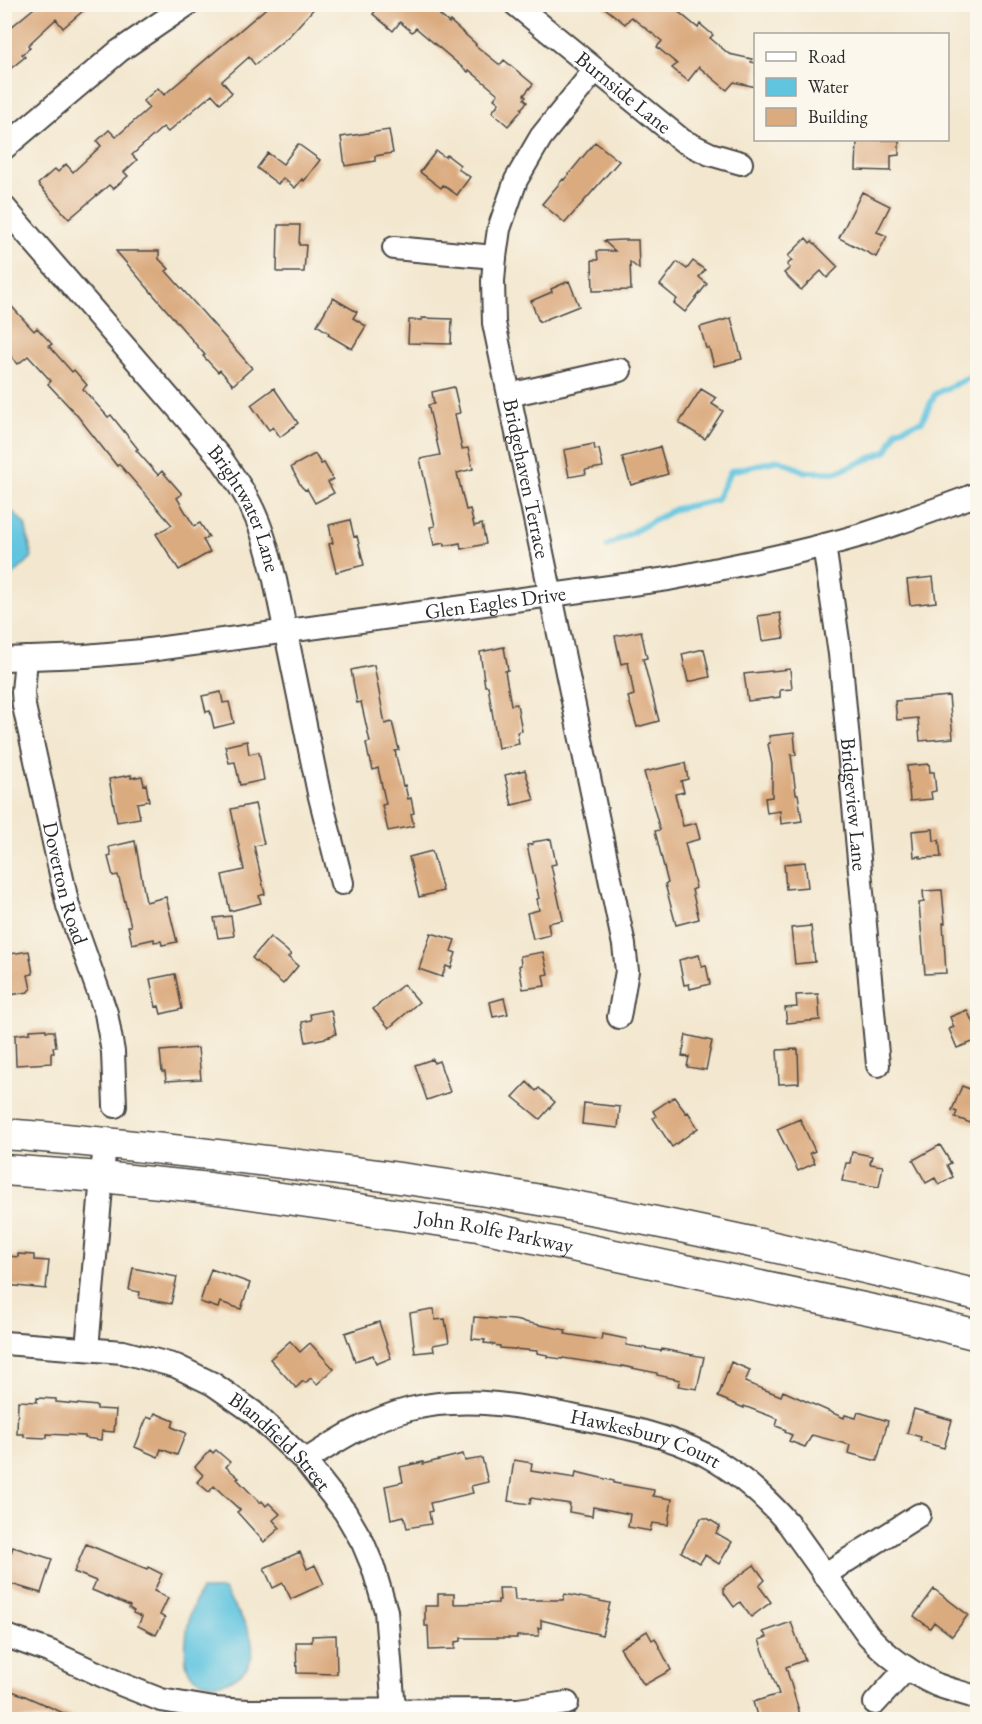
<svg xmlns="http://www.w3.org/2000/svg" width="982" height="1724" font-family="'EB Garamond',serif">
	<rect width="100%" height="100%" fill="#fbf7ec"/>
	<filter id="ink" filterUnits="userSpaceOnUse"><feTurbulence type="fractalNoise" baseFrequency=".0167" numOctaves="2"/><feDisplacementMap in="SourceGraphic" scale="12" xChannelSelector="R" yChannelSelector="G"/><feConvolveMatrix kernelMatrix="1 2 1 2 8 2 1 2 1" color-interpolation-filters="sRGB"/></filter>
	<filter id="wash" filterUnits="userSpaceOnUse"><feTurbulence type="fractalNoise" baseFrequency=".008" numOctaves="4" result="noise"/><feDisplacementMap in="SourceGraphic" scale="24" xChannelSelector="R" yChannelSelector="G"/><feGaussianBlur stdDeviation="1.35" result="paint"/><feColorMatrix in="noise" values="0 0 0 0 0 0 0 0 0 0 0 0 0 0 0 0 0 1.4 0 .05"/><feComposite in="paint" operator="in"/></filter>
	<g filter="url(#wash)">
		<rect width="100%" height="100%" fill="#f3e7cf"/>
		<path fill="#62c5e0" stroke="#467886" stroke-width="1.5" d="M4 503 25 524 32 557 6 582H4Z
			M201 1590H224C234 1608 248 1623 252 1643 258 1677 212 1696 191 1674 181 1664 187 1628 190 1615 192 1606 197 1598 201 1590Z"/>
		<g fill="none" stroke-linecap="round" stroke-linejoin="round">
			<path stroke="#62c5e0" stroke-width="6" d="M607 546 675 509 716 500 731 471 779 460 806 472H837L887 451 897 430 922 421 935 394 978 373"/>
		</g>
		<g id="blocks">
			<path fill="#dbab80" d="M39 4H91L63 28 56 19 28 45 30 48 22 54 25 57 4 74V33Z
				M271 4H318L290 35 255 65 249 57 222 81 232 93 220 103 212 94 168 132 163 127 132 155 137 160 124 172 128 176 113 189 109 185 69 219 38 184 55 169 58 172 66 164 73 172 101 146 97 141 109 130 116 137 149 108 143 101 158 88 164 95Z
				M380 4H427L449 23 450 21 476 44 475 45 500 65 504 60 533 84 524 95 526 97 524 99 527 102 521 109 522 110 508 126 492 112 499 103 494 99 498 94 469 70 468 72 416 28 412 32 400 22 393 31 373 14Z
				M600 4H669L698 28 700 24 713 35 710 38 729 54 752 59 751 62 756 63V87L734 82 727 90 699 67 688 81 672 68 677 64 657 47 662 41 631 17 625 24Z
				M389 130 393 153 375 156V161L345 166 341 137Z
				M857 140H899V155L891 156V171L856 170Z
				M595 142 619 161 565 223 542 204 563 179 564 180Z
				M298 144 320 160 304 181 302 179 295 188 283 178 278 184 257 168 268 153 283 164Z
				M436 151 445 157 447 155 460 165 458 169 470 177 457 195 443 185 441 188 420 172Z
				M862 192 890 206 877 232 887 236 876 257 839 238Z
				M278 225H300L299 245H306L304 272H277Z
				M806 238 810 243 812 241 838 267 827 278 821 271 801 290 784 273 790 268 787 265 792 260 788 256Z
				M622 240H638L639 269 630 262 631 290 593 291 592 260H598L597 251H615L604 241Z
				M116 251H159V259L169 269 166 271 252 368 233 385 220 370 218 372 203 356 205 355Z
				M693 261 705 270 699 277 707 284 685 312 674 303 677 299 660 285 677 262 687 269Z
				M569 281 579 306 539 322 531 301 552 292 551 289Z
				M4 298 34 331 37 328 52 344 49 346 72 372 74 370 87 385 83 389 108 417 111 415 138 449 136 450 158 475 162 471 182 494 177 498 194 526 200 523 209 537 203 540 210 552 179 570 156 534 172 525 119 464 117 466 76 414 48 384 51 381 28 356 18 364 4 349Z
				M333 298 357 312 353 318 366 326 352 349 328 335 329 333 317 325Z
				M422 318 452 319 451 344 408 343 409 320H422Z
				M731 318 742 359 714 366 709 348H706L700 327Z
				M454 387 460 413 455 414 462 449 468 448 473 469 457 473 466 510 470 509 474 526 482 524 486 544 461 549 460 543 444 546V543L434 545 430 527 435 526 420 459 440 455 428 405 434 404 432 392Z
				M274 388 298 423 280 437 273 427 269 430 251 405Z
				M701 389 716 398 712 404 723 411 705 439 679 423Z
				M594 444 595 450 599 449 603 467 585 470 586 474 569 477 564 450Z
				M660 447 668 474 631 485 622 457Z
				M315 454 321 464 324 463 333 479 328 482 334 493 315 503 307 489 305 490 301 486 291 467Z
				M350 520 354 537 357 536 364 565 336 572 329 544 333 543 329 525Z
				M933 577 936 602 910 605 907 580Z
				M780 613 784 638 762 641 758 616Z
				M641 631 647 658 643 659 659 721 637 727 628 697 634 695 628 662 621 664 615 636Z
				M504 647 508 670 505 671 511 705 517 704 522 731 517 732 519 744 498 748 488 686H485L480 652Z
				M704 649 710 677 688 682 682 654Z
				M374 665 385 724 392 722 399 750 395 751 403 786 405 785 408 799 411 798 414 813 411 814 414 826 388 831 382 805 386 804 378 768 373 770 370 758H369L366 743 370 742 361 702 357 703 351 670Z
				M790 669 792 689 780 690V697L748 701 744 674Z
				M221 692 223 703 229 702 234 723 214 728 210 711 206 712 202 696Z
				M949 696 953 738 920 741 918 718 897 720 895 701Z
				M794 733 796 755H791L796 794H798L802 821 781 824 780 811 767 813 765 798 772 797V764L768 744 770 743 769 736Z
				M247 741 249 754 259 752 264 780 240 785 235 762 229 763 225 746Z
				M685 763 688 779 681 781 684 792 675 794 683 826 696 823 700 839 685 843 696 888 692 890 699 919 676 925 665 884 668 883 655 831 660 830 644 772Z
				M929 764 930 772H934L936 791 931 792 932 799 910 801 907 766Z
				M525 770 534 800 512 805 505 775Z
				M131 775V778L142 776 144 785 146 784 149 801 137 803 140 818 117 822 109 779Z
				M255 804 264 844 254 846 265 894 259 896 261 903 230 911 222 875 244 870 231 809Z
				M933 829 934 841 939 840 941 857 920 858V856L914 857 912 831Z
				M551 839 556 864 551 865 563 920 548 923 550 935 533 939 527 913 539 910 537 899 539 898 527 845 533 844V842Z
				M135 841 146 902 166 897 177 942 162 945 161 941 154 942V939L132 944 128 926H131L121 886 118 875 113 876 108 857 111 856 109 847Z
				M432 851 443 891 419 897 409 857Z
				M805 862 808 887 786 889 784 864Z
				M942 890 945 923H943L946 973 925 974 919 903 924 902 923 891Z
				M231 916 234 936 218 938 214 918Z
				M811 926 815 962 795 964 791 928Z
				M431 933 455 940 451 951 456 953 451 968 446 966 442 977 419 969Z
				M270 937 286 950 291 955 288 957 298 966 283 984 252 958Z
				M29 951 33 974 28 975 31 989 29 990 28 992 4 996V955Z
				M543 952 548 974 543 975 545 986 523 989 519 966 521 965 520 956Z
				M699 955 702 966 706 965 710 984 690 989 689 984 684 985 679 960Z
				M175 974 182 1009 161 1014 159 1006 156 1007 150 979Z
				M404 984 419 1002 389 1028 373 1009Z
				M818 994 820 1020 787 1023 785 1008 797 1007 796 995Z
				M504 998 508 1014 493 1017 490 1002Z
				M331 1010 336 1034 329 1036 330 1037 306 1042 302 1022 311 1020 310 1014Z
				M967 1010 973 1023 978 1021V1040L957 1048 949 1029 954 1027 950 1017Z
				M46 1029V1031H54L56 1047H53L54 1053H51V1063L16 1065 15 1035 30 1033V1030Z
				M686 1035 712 1041 706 1070 687 1067 689 1057 682 1056Z
				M198 1048 201 1079 166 1081 165 1072H162L160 1051Z
				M798 1049 799 1083 779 1084 777 1050Z
				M433 1059 434 1063 439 1061 450 1092 427 1100 415 1065Z
				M527 1082 536 1091 539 1088 555 1102 540 1119 513 1097Z
				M962 1086 978 1092V1126L955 1117 957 1112 952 1110Z
				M674 1097 686 1113 688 1112 698 1128 672 1147 653 1118 656 1116 653 1111Z
				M584 1103 620 1107 618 1128 582 1124Z
				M800 1119 815 1151 810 1153 815 1163 798 1171 777 1129Z
				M940 1145 951 1163 947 1165 953 1177 939 1185 935 1178 926 1183 913 1160Z
				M852 1152 872 1156 870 1164 883 1166 879 1187 842 1181 846 1163H850Z
				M18 1254 34 1255V1260L49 1261 46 1289 6 1285 9 1256 18 1257Z
				M133 1268 177 1277 171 1304 139 1298 140 1292 129 1290Z
				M211 1269 250 1283 241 1309 220 1302 218 1308 200 1302Z
				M431 1309H434L435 1320 445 1319 449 1342 433 1345 434 1351 415 1353 410 1313Z
				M474 1317 514 1320 566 1330 565 1334 601 1340 602 1334 627 1339 626 1345 661 1351 662 1349 704 1357 697 1389 678 1386 680 1380 657 1375V1373L622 1366V1367L563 1358 562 1359 547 1357 548 1355 537 1353V1351L500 1348V1346L493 1345 494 1344 484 1343 485 1340 472 1339Z
				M379 1322 391 1358 376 1364 373 1355 355 1361 345 1333Z
				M290 1341 300 1352 310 1343 334 1369 317 1384 311 1378 305 1383 303 1381 296 1388 270 1359Z
				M731 1362 750 1370 745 1382 781 1396 783 1391 844 1418 845 1415 856 1418 858 1412 888 1421 877 1461 848 1453 850 1445 812 1435 805 1447 789 1441 792 1435 785 1432 786 1430 776 1426 778 1419 744 1406V1408L718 1397Z
				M37 1398 56 1399V1402L97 1406V1409L116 1410 114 1432 102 1431 101 1440 85 1438V1436L47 1434V1438L24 1437V1434H17L18 1401 37 1402Z
				M914 1409 952 1420 944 1448 920 1441 921 1437 907 1433Z
				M155 1413 174 1421 172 1427 186 1433 177 1455 161 1449 158 1457 135 1447 147 1417 152 1419Z
				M210 1450 213 1453 216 1450 230 1462 226 1467 239 1478 237 1479 260 1503 262 1501 266 1506 269 1503 280 1514 273 1520 280 1528 264 1542 237 1512 240 1510 214 1486 209 1492 197 1482 203 1475 195 1467Z
				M463 1454 465 1461 482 1458 488 1482 471 1486 473 1493 430 1503 432 1511 429 1512 431 1524 407 1528 404 1516 391 1519 385 1486 403 1482 400 1467 423 1462V1464Z
				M514 1460 532 1463 531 1471 575 1478 576 1472 614 1481V1483L654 1490 653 1496 672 1499 668 1525 652 1523 650 1531 628 1527 630 1514 593 1507 592 1516 569 1512 570 1504 531 1498 530 1504 508 1501Z
				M701 1518H707L720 1526 716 1533 732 1542 719 1564 705 1555 700 1563 681 1552Z
				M86 1544 147 1569 148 1567 162 1574 154 1591 168 1598 160 1615 165 1618 156 1635 138 1626 142 1617 133 1613 134 1611 129 1608 130 1606 92 1590 96 1581 74 1572Z
				M13 1547 52 1559 41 1593 4 1582V1573Z
				M300 1552 307 1569 315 1565 324 1584 291 1599 283 1583 273 1588 264 1568Z
				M754 1565 765 1580 759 1586 771 1602 751 1617 740 1602 734 1607 724 1593V1587Z
				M499 1588H514L515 1600H563L565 1594 610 1603 602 1635 541 1620V1628H538L539 1636H517V1638H461V1641L455 1642V1649L429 1650 428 1626H425V1606H438V1594H454V1604L498 1603V1600H500Z
				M934 1589 968 1615 952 1636 934 1622 930 1628 914 1616Z
				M791 1622 805 1660 786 1667 801 1718 796 1719H758L753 1702 779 1694 759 1640 767 1637 763 1632Z
				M647 1631 652 1640 655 1638 671 1670 644 1685 620 1648Z
				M336 1635 337 1674 297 1673 296 1642H312V1636Z
				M4 1688 25 1696 77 1719H4Z"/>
		</g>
	</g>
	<g filter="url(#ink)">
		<use href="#blocks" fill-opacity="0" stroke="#494744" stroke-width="1.5"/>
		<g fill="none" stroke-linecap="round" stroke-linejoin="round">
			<g stroke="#494744" stroke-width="26">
				<g id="minor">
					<path id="s1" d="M515 4 683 141 710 154 741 163"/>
					<path id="s2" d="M595 70 541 137 516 180 499 229 495 257 493 281 494 323 624 945 627 971 619 1017"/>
					<path d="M4 148 119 51 188 4"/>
					<path id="s3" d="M4 207 220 457C233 476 247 495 256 517 265 537 270 559 275 580L319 793 342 883"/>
					<path d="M394 248 495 257"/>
					<path d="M509 395 620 370"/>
					<path id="s4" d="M824 545 840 654 878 1065"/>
					<path id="s5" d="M26 658 23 692 24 706 68 906 106 1013 113 1052 115 1106"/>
					<path id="s6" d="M4 659 85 656 142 651 668 579C734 566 800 553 865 534 903 522 940 508 978 494"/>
					<path id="s7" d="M4 1343 123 1352 176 1366 213 1384 253 1412 305 1461 345 1512 363 1543 373 1567 386 1611 394 1710"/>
					<path d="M87 1349 105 1142"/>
					<path id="s8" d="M305 1461C339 1439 371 1419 410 1409 470 1394 532 1408 591 1420 630 1428 668 1436 704 1454 736 1471 764 1496 788 1523L868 1635C887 1656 911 1673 937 1685 950 1690 964 1693 978 1698"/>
					<path d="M824 1575 919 1515"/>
					<path d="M4 1635 51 1652 123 1685 161 1700 214 1709 248 1711 518 1710 567 1703"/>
					<path d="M875 1703 907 1668"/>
				</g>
			</g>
			<g stroke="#494744" stroke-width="33">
				<g id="major">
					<path d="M4 1134C76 1139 146 1147 217 1155 317 1167 417 1179 517 1196 671 1222 825 1258 978 1295"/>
					<path id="s9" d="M4 1170 101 1177 210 1188 478 1226 910 1318 978 1335"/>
				</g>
			</g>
			<use href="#minor" stroke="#fff" stroke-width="22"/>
			<use href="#major" stroke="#fff" stroke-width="30"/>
		</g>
	</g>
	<g text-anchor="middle" stroke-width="6" stroke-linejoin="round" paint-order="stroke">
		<g font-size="21" fill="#2b2b2b" stroke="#fbf7ec">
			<text dy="7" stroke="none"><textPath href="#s1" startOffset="140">Burnside Lane</textPath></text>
			<text dy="7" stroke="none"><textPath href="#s2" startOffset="441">Bridgehaven Terrace</textPath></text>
			<text dy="7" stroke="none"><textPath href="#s3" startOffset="388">Brightwater Lane</textPath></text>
			<text dy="7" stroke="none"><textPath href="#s6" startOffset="495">Glen Eagles Drive</textPath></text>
			<text dy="7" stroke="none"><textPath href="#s4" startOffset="261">Bridgeview Lane</textPath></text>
			<text dy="7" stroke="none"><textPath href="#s5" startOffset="230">Doverton Road</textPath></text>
			<text dy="7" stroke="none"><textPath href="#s9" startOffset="495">John Rolfe Parkway</textPath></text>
			<text dy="7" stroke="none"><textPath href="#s8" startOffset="358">Hawkesbury Court</textPath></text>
			<text dy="7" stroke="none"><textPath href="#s7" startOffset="304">Blandfield Street</textPath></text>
		</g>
	</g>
	<rect width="982" height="1724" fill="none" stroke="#fbf7ec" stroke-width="24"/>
	<rect x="754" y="33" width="195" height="108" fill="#fbf7ec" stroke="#a8a59f" stroke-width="1.5"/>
	<rect x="766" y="52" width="30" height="9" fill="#ffffff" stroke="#a8a59f" stroke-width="1.5"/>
	<text x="808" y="63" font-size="18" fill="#2b2b2b">Road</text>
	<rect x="766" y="78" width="30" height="18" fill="#62c5e0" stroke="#a8a59f" stroke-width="1.5"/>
	<text x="808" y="93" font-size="18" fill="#2b2b2b">Water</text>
	<rect x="766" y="108" width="30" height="18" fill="#dbab80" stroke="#a8a59f" stroke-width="1.5"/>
	<text x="808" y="123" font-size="18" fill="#2b2b2b">Building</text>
</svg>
